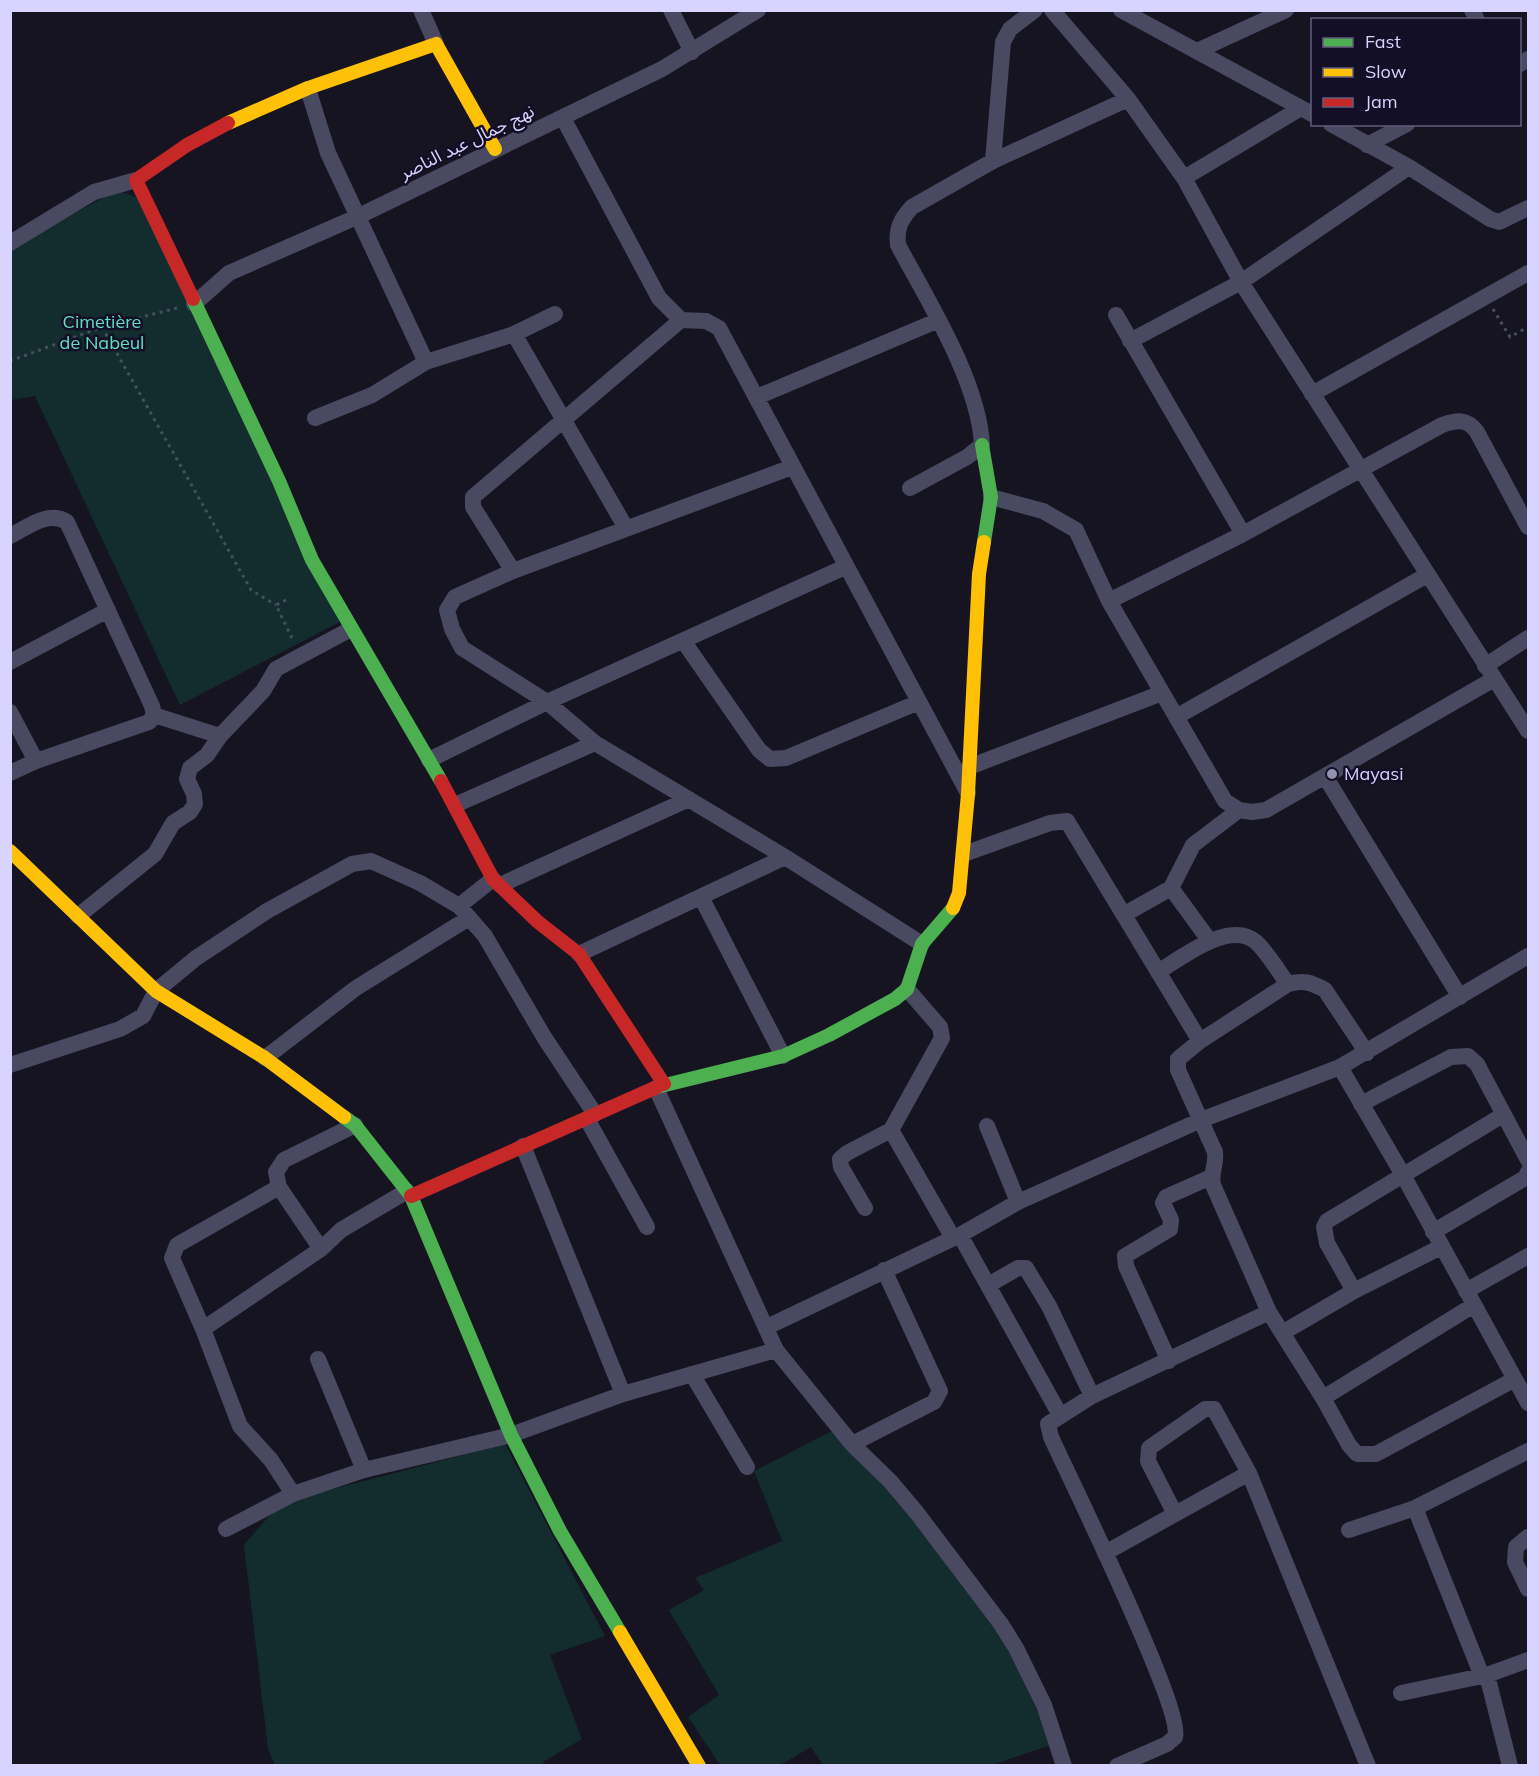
<svg xmlns="http://www.w3.org/2000/svg" width="1539" height="1776" font-family="Mulish,'Noto Sans Arabic',sans-serif">
	<rect width="100%" height="100%" fill="#161421"/>
	<path fill="#132c2d" d="M117 190 141 199 340 622 180 705 35 396 11 400 10 249Z
		M832 1431 905 1501 1015 1656 1051 1745 992 1765H823L811 1747 780 1765H720L688 1717 719 1695 669 1610 704 1590 695 1578 782 1541 754 1471Z
		M505 1444 605 1636 550 1655 582 1739 543 1762 544 1765H275L268 1749 244 1545 280 1503Z"/>
	<g fill="none" stroke-linecap="round" stroke-linejoin="round">
		<path stroke="#44505f" stroke-width="3" stroke-dasharray="3 4.5" stroke-linecap="butt" d="M1493 309 1510 337 1528 327
			M102 327 251 590 276 605
			M10 361 102 327 177 308
			M286 600 276 605 292 638"/>
		<path stroke="#4a4962" stroke-width="16" d="M421 10 436 44
			M671 10 692 52
			M1052 10 1128 99 1184 178 1241 282 1528 731
			M1121 10 1312 114
			M1472 10 1477 20
			M1197 51 1286 10
			M1520 64 1528 59
			M308 89 328 153 426 362
			M563 118 659 298 681 320 706 321 719 328 968 793
			M1331 124 1409 167 1490 219 1499 222 1528 208
			M1367 145 1407 124
			M993 161 1003 42 1010 29 1035 10
			M1184 178 1301 108
			M10 243 94 192 136 180
			M194 304 229 273 359 216 662 69 758 10
			M1116 315 1243 534
			M681 320 473 497V507L513 571 455 597 447 610 452 629 462 648 547 702 595 743 785 857 922 944
			M514 334 626 528
			M1130 341 1241 282 1409 167
			M1312 394 1528 273
			M757 397 939 320
			M315 418 372 395 426 362 514 334 555 314
			M910 488 967 457 982 445C979 382 928 301 898 245 896 228 901 219 912 207L993 161 1128 99
			M991 497 1043 511 1076 530 1109 601 1225 801 1239 810 1252 812 1266 810 1494 679
			M10 536C28 527 48 510 67 522L152 706 154 715 149 722 36 761 10 773
			M513 571 792 467
			M1109 601 1243 534 1442 425C1457 420 1467 418 1477 432L1528 527
			M684 642 759 750 770 759 786 758 919 702
			M10 662 108 610
			M1485 666 1528 638
			M10 712 36 761
			M154 715 220 736
			M1176 717 1427 575
			M429 760 547 702 845 567
			M969 767 1162 693
			M1326 778 1460 997
			M455 805 595 743
			M964 854 1050 823 1067 821 1200 1041
			M500 885 689 799
			M1171 888 1209 940
			M701 897 783 1056
			M459 906 493 879
			M1125 914 1171 888 1193 845 1239 810
			M78 916 155 854 173 823 190 812 195 804 194 794 187 779 190 768 207 755 220 736 263 691 276 669 351 629
			M579 954 785 857
			M1158 972C1181 958 1230 919 1256 942 1268 953 1278 971 1288 984
			M1367 1053 1325 990C1311 982 1303 980 1288 984L1200 1041 1178 1059V1070L1215 1152C1217 1164 1210 1173 1213 1185L1269 1312 1323 1398 1349 1445 1357 1454H1376L1515 1379
			M265 1058 356 988 469 918
			M10 1065 120 1029 143 1016 156 991 196 958 267 911 352 864 371 861 420 883 459 906 485 936 544 1037 595 1114
			M1340 1067 1403 1175 1528 1403
			M656 1088 776 1350 852 1444 890 1481 917 1513 1001 1624 1016 1648 1044 1705 1064 1766
			M1361 1104 1451 1057 1468 1056 1477 1064 1528 1160
			M587 1119 647 1227
			M987 1126 1018 1202
			M891 1130 953 1238
			M523 1146 623 1394
			M279 1187 321 1249
			M865 1208 841 1167 840 1159 847 1153 891 1130 942 1038 940 1027 907 989
			M1433 1232 1525 1178 1528 1172
			M960 1235 1060 1415
			M990 1284 1018 1268H1026L1049 1306 1092 1396
			M1354 1291 1327 1243 1324 1227 1327 1221 1503 1115
			M1466 1291 1528 1256
			M767 1327 960 1235 1018 1202 1201 1120 1340 1067 1528 956
			M203 1329 321 1249 341 1230 407 1191
			M1282 1333 1354 1291 1441 1247
			M318 1359 364 1470
			M1169 1361 1126 1266 1125 1256 1170 1229 1171 1220 1163 1203 1166 1197 1211 1177
			M692 1374 747 1467
			M1323 1398 1474 1305
			M852 1444 934 1402 940 1391 884 1270
			M293 1494 271 1460 240 1426 203 1329 172 1258 177 1245 279 1187 276 1172 284 1160 355 1125
			M1415 1508 1482 1676
			M1175 1514 1148 1461 1149 1448 1205 1409H1214L1249 1473 1368 1766
			M226 1529 293 1494 364 1470 511 1435 623 1394 776 1350
			M1349 1530 1415 1508 1528 1451
			M1528 1537 1516 1547 1515 1562 1528 1589
			M1105 1553 1249 1473
			M1487 1675 1510 1766
			M1401 1693 1487 1675 1528 1660
			M1117 1766 1167 1744 1175 1737C1184 1710 1070 1479 1051 1437L1048 1424 1092 1396 1269 1312"/>
		<path stroke="#4caf50" stroke-width="14" d="M193 299 279 481 312 560 441 781
			M982 445 991 497 984 542
			M657 1087 783 1056 829 1035 895 999 907 989 922 944 953 908
			M344 1117 355 1125 411 1196 511 1435 560 1531 620 1632"/>
		<path stroke="#ffc107" stroke-width="14" d="M228 123 308 88 436 44 495 149
			M10 851 156 991 265 1058 344 1117
			M953 908 959 893 968 794 979 574 984 542
			M620 1632 699 1766"/>
		<path stroke="#c62828" stroke-width="14" d="M193 299 136 180 187 145 228 123
			M441 781 493 879 538 922 579 954 664 1084
			M411 1196 657 1087"/>
	</g>
	<circle fill="#9591b1" stroke="#130f26" stroke-width="2" cx="1332" cy="774" r="6"/>
	<g text-anchor="middle" stroke-width="5" stroke-linejoin="round" paint-order="stroke">
		<g font-size="18" fill="#d9d4ff" stroke="#130f26">
			<text transform="translate(467 142) rotate(-26)" y="6">نهج جمال عبد الناصر</text>
		</g>
		<g font-size="18" fill="#5fe0c0" stroke="#130f26">
			<text x="102" y="328">Cimetière<tspan x="102" dy="21">de Nabeul</tspan></text>
		</g>
		<g font-size="18" fill="#d9d4ff" stroke="#130f26" text-anchor="start">
			<text x="1344" y="780">Mayasi</text>
		</g>
	</g>
	<rect width="1539" height="1776" fill="none" stroke="#d9d4ff" stroke-width="24"/>
	<rect x="1311" y="18" width="210" height="108" fill="#130f26" stroke="#625e7d" stroke-width="1.5"/>
	<rect x="1323" y="38" width="30" height="9" fill="#4caf50" stroke="#625e7d" stroke-width="1.5"/>
	<text x="1365" y="48" font-size="18" fill="#d9d4ff">Fast</text>
	<rect x="1323" y="68" width="30" height="9" fill="#ffc107" stroke="#625e7d" stroke-width="1.5"/>
	<text x="1365" y="78" font-size="18" fill="#d9d4ff">Slow</text>
	<rect x="1323" y="98" width="30" height="9" fill="#c62828" stroke="#625e7d" stroke-width="1.5"/>
	<text x="1365" y="108" font-size="18" fill="#d9d4ff">Jam</text>
</svg>
